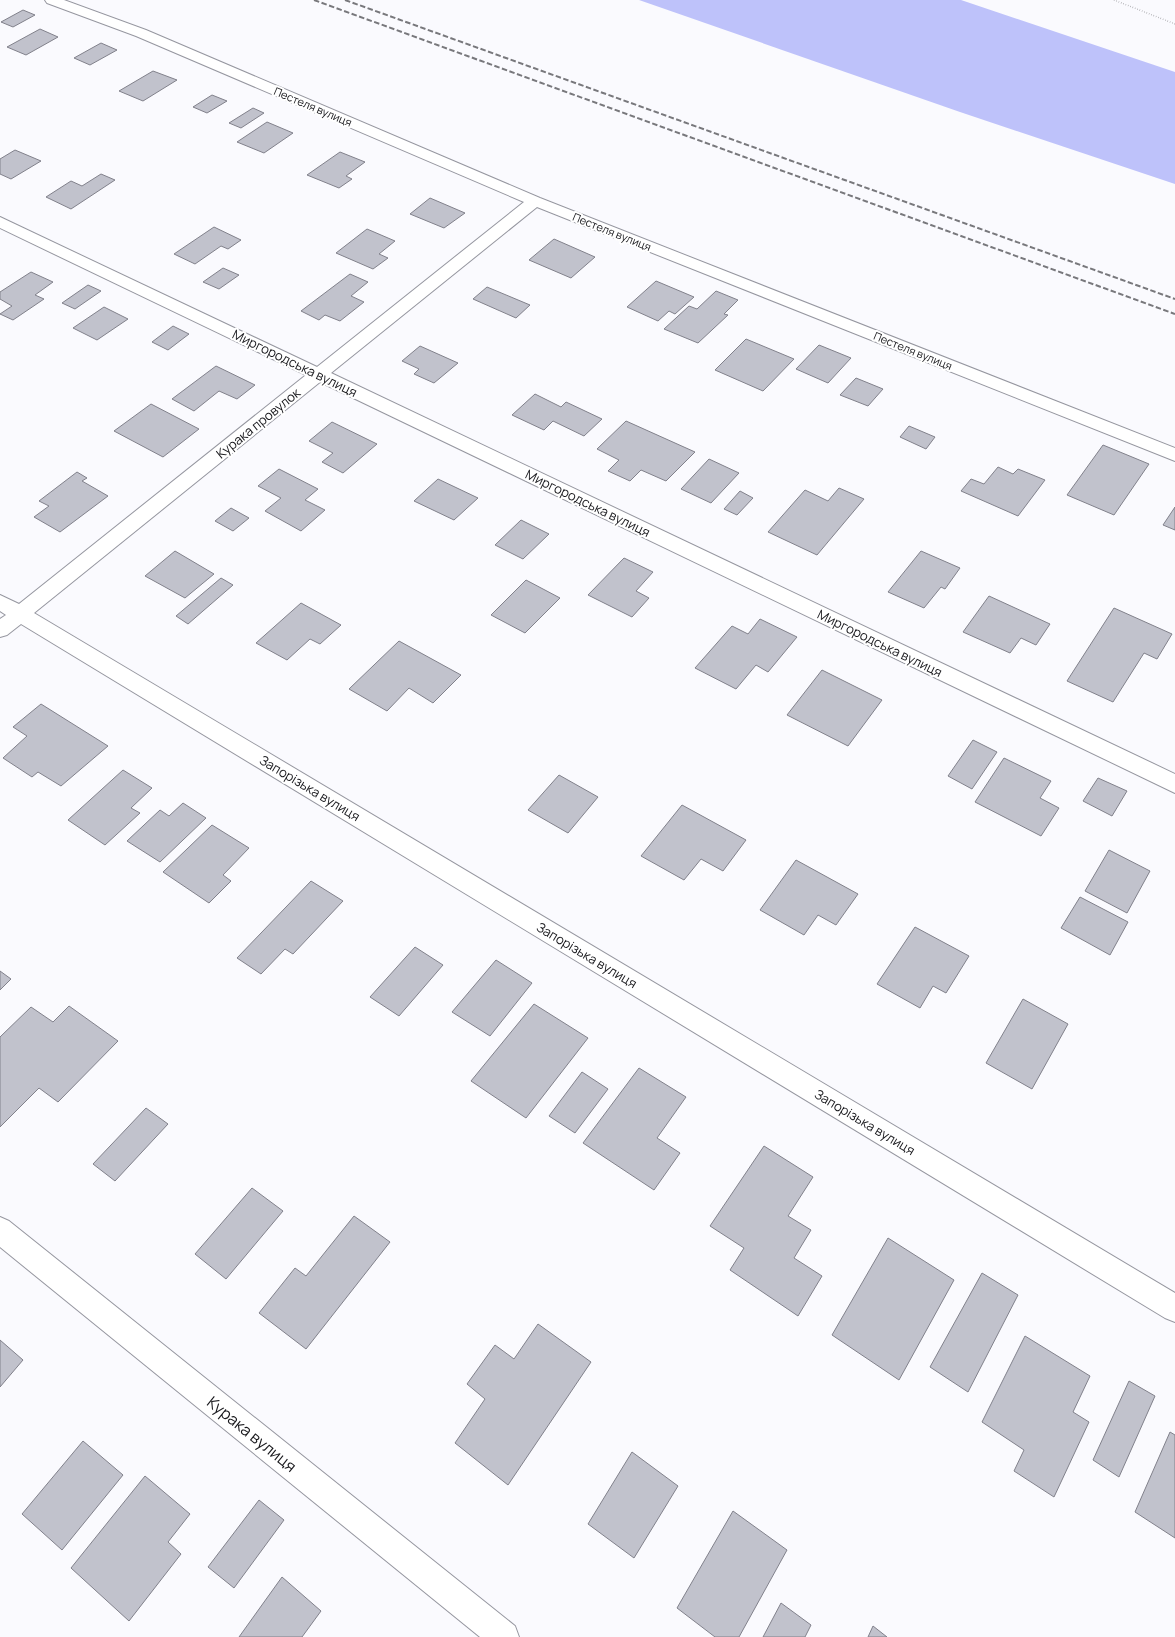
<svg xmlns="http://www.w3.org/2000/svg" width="1175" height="1637" font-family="Manrope,sans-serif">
	<rect width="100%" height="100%" fill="#fafafe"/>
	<path fill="#bec2fa" d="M639 0H961L1175 72V184L960 112Z"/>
	<path fill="#c1c2cc" stroke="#81818b" d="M23 10 35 15 13 27 1 22Z
		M40 29 58 37 26 55 7 47Z
		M101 43 117 50 90 65 74 58Z
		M153 71 177 80 143 101 119 91Z
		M212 95 227 101 207 113 193 107Z
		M253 108 264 113 241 128 229 123Z
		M267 122 293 133 264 153 237 142Z
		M15 150 41 161 11 179 0 174V159Z
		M340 152 365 162 346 176 352 179 339 188 307 175Z
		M101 174 115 180 71 209 46 197 71 181 82 186Z
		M430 198 465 213 444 228 410 214Z
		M214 227 241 240 228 249 221 246 195 264 174 254Z
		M367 229 395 241 379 254 388 258 373 269 336 253Z
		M554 239 595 257 571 278 529 260Z
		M223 268 239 275 219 289 203 282Z
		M31 272 53 282 35 295 44 299 13 320 0 314 12 306 0 299V292Z
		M350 274 368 282 351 296 364 302 340 321 325 315 319 320 301 311Z
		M656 281 694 297 675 314 669 311 658 321 627 307Z
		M88 285 101 291 75 309 62 303Z
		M487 287 530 305 516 318 473 299Z
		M716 291 738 300 724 314 728 315 698 343 664 329 689 306 697 309Z
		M104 307 128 319 97 340 73 328Z
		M173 326 189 334 168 350 152 342Z
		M746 339 794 359 763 391 715 370Z
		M819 345 851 358 828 383 796 369Z
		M420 346 458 363 434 383 414 374 419 369 402 361Z
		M216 366 255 385 237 399 219 391 194 411 172 399Z
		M856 378 883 389 868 406 840 395Z
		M535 394 561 407 566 402 602 419 584 436 553 421 544 430 512 415Z
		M151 404 199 429 163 457 114 431Z
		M626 421 695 452 666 481 641 470 630 481 608 471 619 460 597 449Z
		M332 422 377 444 343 473 322 462 333 453 309 441Z
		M909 426 935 437 926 449 900 437Z
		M1103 445 1149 464 1114 515 1067 495Z
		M709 459 739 473 711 503 681 489Z
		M998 467 1013 474 1018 469 1045 480 1018 516 961 491 971 479 984 484Z
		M279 469 318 489 305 500 325 510 301 531 265 511 281 498 258 486Z
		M77 472 87 478 82 481 108 496 60 532 34 517 49 506 39 501Z
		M438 479 478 498 454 520 414 501Z
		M839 488 864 499 817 555 768 532 805 490 828 501Z
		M740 491 753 498 737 515 724 509Z
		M1175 507V530L1163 525Z
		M231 508 249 518 233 531 215 521Z
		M521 520 549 534 523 559 495 545Z
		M175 551 214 574 185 598 145 576Z
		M921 551 960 568 945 589 941 587 924 608 888 592Z
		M624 558 653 572 636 591 649 598 632 617 588 595Z
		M221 578 233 585 188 624 176 616Z
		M526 580 560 598 525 633 491 615Z
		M989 596 1050 624 1036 645 1021 638 1010 653 963 632Z
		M301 603 341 625 320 644 310 639 287 660 256 643Z
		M1114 608 1172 634 1157 659 1144 653 1113 702 1067 681Z
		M760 619 797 637 768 672 756 665 736 689 695 668 732 626 748 634Z
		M399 641 461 675 433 703 409 688 387 711 349 689Z
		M822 670 882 700 848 746 787 715Z
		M41 704 108 746 61 786 38 772 32 777 3 758 27 736 13 727Z
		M973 740 997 752 972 789 948 776Z
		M1004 758 1051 781 1040 798 1059 808 1041 836 975 802Z
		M123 770 152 788 131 808 140 813 105 845 68 820Z
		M559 775 598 797 568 833 528 810Z
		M1098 778 1127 791 1112 816 1083 801Z
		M183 803 206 818 160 862 127 841 160 810 169 816Z
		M682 805 746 840 723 871 701 859 684 880 641 856Z
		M212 825 249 848 223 875 231 881 209 903 163 872Z
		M1109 850 1150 871 1127 913 1085 891Z
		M796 860 858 894 836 925 818 915 804 935 760 910Z
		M311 881 343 901 293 954 285 949 261 974 237 958Z
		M1080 897 1128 922 1110 955 1061 928Z
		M915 927 969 956 946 993 933 986 920 1008 877 984Z
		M415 947 443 965 399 1016 370 997Z
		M496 960 532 983 490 1036 452 1012Z
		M0 971 11 979 0 990Z
		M1023 999 1068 1024 1032 1089 986 1063Z
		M534 1004 588 1038 526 1118 471 1081Z
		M69 1006 118 1041 58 1102 39 1088 0 1127V1037L31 1007 53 1022Z
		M639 1068 686 1097 657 1138 680 1153 654 1190 583 1143Z
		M582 1072 608 1089 575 1133 549 1116Z
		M146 1108 168 1124 115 1181 93 1164Z
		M764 1146 813 1177 788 1216 811 1230 794 1258 822 1276 798 1316 730 1270 744 1248 710 1226Z
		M252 1188 283 1211 226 1279 195 1254Z
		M354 1216 390 1242 306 1349 259 1313 295 1268 306 1276Z
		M888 1238 954 1280 899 1380 832 1335Z
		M982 1273 1018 1295 968 1392 930 1367Z
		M538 1324 591 1362 508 1485 455 1443 485 1399 467 1384 495 1345 514 1359Z
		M1025 1336 1090 1376 1073 1412 1089 1422 1054 1497 1014 1471 1024 1450 982 1422Z
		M0 1340 23 1360 0 1387Z
		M1129 1381 1155 1396 1119 1477 1093 1460Z
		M1170 1432 1175 1435V1538L1135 1512Z
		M83 1441 123 1475 62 1550 22 1514Z
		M632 1452 678 1486 634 1558 588 1524Z
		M145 1476 190 1514 168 1542 181 1554 129 1621 71 1568Z
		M259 1500 284 1520 234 1588 208 1567Z
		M733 1511 787 1550 739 1637H715L677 1608Z
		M282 1577 321 1611 302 1637H239Z
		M781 1603 811 1625 805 1637H763Z
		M873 1626 887 1637H868Z"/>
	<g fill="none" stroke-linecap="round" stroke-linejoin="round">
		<g stroke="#9697a0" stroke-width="2">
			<path id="street" d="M45 0H64L146 30 540 198 1175 448V461L537 207 331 373 1175 774V793L320 382 34 613 1175 1293V1322L1165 1318 21 624 7 635 0 637V619L6 615 0 611V595L19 604 306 375 0 228V217L317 367 524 202 136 36 47 3Z
				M0 1217 9 1221 515 1626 519 1637H480L0 1247Z"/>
		</g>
		<path stroke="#8f8f93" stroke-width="1.5" stroke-dasharray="0.5 2" stroke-linecap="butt" d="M1114 0 1175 24"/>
		<use href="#street" fill="#fff" fill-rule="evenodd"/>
		<path stroke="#78787c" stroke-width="2" stroke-dasharray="5.5 2.5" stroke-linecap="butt" d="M314 0 1175 314
			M345 0 1175 299"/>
	</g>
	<g text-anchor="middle" stroke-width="4" stroke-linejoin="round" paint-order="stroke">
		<g font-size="11" fill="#17171b" stroke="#fff">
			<text transform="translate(313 107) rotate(23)" y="4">Пестеля вулиця</text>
			<text transform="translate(612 232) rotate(22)" y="4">Пестеля вулиця</text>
			<text transform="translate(913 351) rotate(22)" y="4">Пестеля вулиця</text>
		</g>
		<g font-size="13" fill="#17171b" stroke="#fff">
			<text transform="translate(295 363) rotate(26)" y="5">Миргородська вулиця</text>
			<text transform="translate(258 423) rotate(-39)" y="5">Курака провулок</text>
			<text transform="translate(588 503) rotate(26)" y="5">Миргородська вулиця</text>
			<text transform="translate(880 643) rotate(26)" y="5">Миргородська вулиця</text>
			<text transform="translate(310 788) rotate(31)" y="5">Запорізька вулиця</text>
			<text transform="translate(587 955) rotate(31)" y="5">Запорізька вулиця</text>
			<text transform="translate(865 1122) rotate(31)" y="5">Запорізька вулиця</text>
		</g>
		<g font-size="16" fill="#17171b" stroke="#fff">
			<text transform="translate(252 1434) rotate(39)" y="6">Курака вулиця</text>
		</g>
	</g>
</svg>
